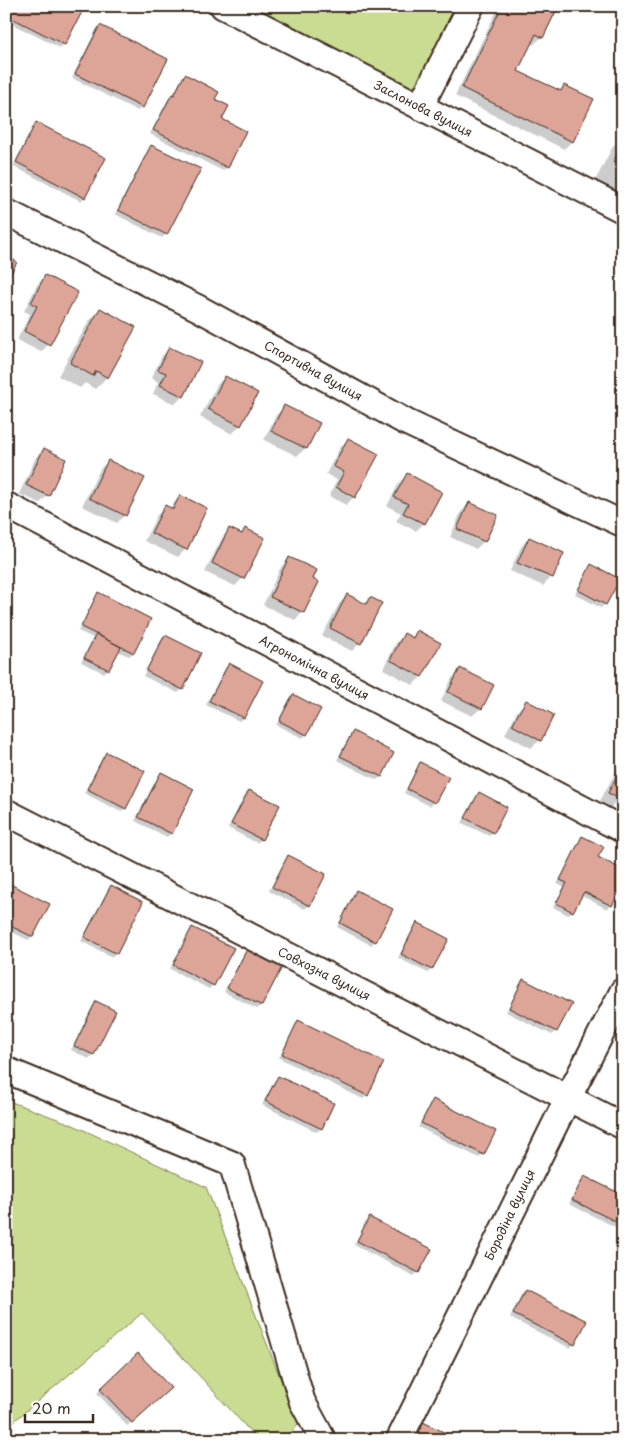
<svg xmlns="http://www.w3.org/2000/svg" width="629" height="1446" font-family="'Playpen Sans',sans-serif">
	<rect width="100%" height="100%" fill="#fff"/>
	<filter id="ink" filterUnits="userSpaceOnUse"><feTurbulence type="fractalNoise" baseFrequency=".02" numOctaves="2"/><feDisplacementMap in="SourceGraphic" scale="10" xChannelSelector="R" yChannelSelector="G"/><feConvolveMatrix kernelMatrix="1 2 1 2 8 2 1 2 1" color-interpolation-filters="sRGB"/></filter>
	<g filter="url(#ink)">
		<path fill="#cadc91" stroke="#828358" d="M223 6H471L420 107Z
			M6 1100 71 1124 206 1187 298 1424 284 1440H258L142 1313 6 1428Z"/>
		<path fill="#0003" d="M9 6H83L64 44 60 48 6 21V11Z
			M499 6H549L542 37 533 45 530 43 516 72 559 92 564 86 572 141 564 149 455 96Z
			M100 26 142 107 138 111 72 78 96 30Z
			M185 76 213 99 221 120 227 167 223 171 150 134 168 99 173 96 181 79Z
			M37 124 84 197 81 201 13 166 33 127Z
			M623 136V197L594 183 613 146Z
			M152 146 166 234 162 238 115 214 148 150Z
			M46 277 49 344 41 352 17 340 30 314 24 311 37 285Z
			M101 309 107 377 95 389 85 383 80 388 58 376 89 321Z
			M170 348 183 396 175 404 153 394 158 382 151 378 162 356Z
			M225 377 240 425 232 434 200 417 217 385Z
			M285 407 306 448 297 456 264 440 276 415Z
			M349 439 354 497 346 505 329 496 337 480 326 474 340 447Z
			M44 449 48 495 40 503 19 494 36 457Z
			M108 461 125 515 117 523 82 506 100 469Z
			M407 475 424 523 416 531 396 521 401 513 387 506 399 483Z
			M180 496 186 549 178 557 144 541 157 515 165 507 169 509Z
			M469 504 484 541 476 549 450 537 461 512Z
			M230 530 240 535 245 530 243 578 235 586 205 572 222 538Z
			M529 538 562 554 551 577 543 586 510 571 521 547Z
			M289 558 303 612 295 620 263 605 281 567Z
			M591 566 605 604 601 608 575 594 588 569Z
			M99 594 149 620 133 653 129 656 117 651 108 669 104 673 81 662 93 638 78 631 95 598Z
			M347 596 364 604 370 598 360 643 352 651 322 636 339 604Z
			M418 631 439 643 421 677 413 685 383 669 396 643 404 635 411 638Z
			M165 636 200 654 182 689 178 693 143 676 161 640Z
			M229 664 262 681 243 718 239 721 206 705 225 668Z
			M461 670 481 708 472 716 441 701 452 678Z
			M293 696 306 734 303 738 276 725 289 700Z
			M526 702 540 740 531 748 505 734 518 710Z
			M353 733 393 753 381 777 377 780 337 760 349 737Z
			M106 753 125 808 121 812 84 793 103 757Z
			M623 758V798L620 796 611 807 600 801Z
			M421 764 434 802 430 806 404 793 417 768Z
			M161 774 193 790 171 833 167 837 135 821 157 778Z
			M249 791 261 839 257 843 228 828 245 795Z
			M479 794 493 832 489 836 462 823 475 798Z
			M583 838 597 858 611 905 607 909 580 895 572 911 568 915 553 907 564 887 557 884 579 842Z
			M289 857 309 905 305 909 269 891 285 861Z
			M6 883 48 904 32 936 28 940 6 929Z
			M111 887 116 953 112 957 81 941 107 891Z
			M357 892 375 941 371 945 337 927 353 896Z
			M417 924 431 969 428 973 398 958 413 928Z
			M193 929 213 985 209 989 170 969 189 932Z
			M247 951 261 1005 257 1009 224 992 243 955Z
			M524 980 570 1004 556 1031 552 1035 506 1012 520 984Z
			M96 1003 114 1012 93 1055 89 1059 71 1050 92 1007Z
			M299 1022 367 1095 363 1099 279 1058 295 1026Z
			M278 1077 321 1128 317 1132 262 1105 274 1081Z
			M434 1101 483 1154 479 1158 418 1127 430 1104Z
			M584 1177 623 1197V1231L569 1204 581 1181Z
			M369 1218 418 1272 414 1276 354 1245 366 1222Z
			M525 1291 574 1344 570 1348 510 1318 521 1295Z
			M138 1355 169 1388 127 1426 97 1393Z"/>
		<path fill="#dda498" stroke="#3b2a1e" d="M10 6H85L65 45 6 15Z
			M502 6H551L557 9 543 38 536 34 518 71 561 91 564 85 594 99 573 142 462 88Z
			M100 25 168 59 143 108 75 74Z
			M185 74 219 92 215 99 229 106 222 119 246 131 228 168 153 130 172 94 174 95Z
			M36 122 106 158 85 198 16 162Z
			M623 144V167L613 162Z
			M151 145 201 169 167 235 118 210Z
			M6 256 17 262 6 283Z
			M45 275 78 292 50 345 24 331 37 306 31 303Z
			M100 308 136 327 108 378 96 371 93 376 70 363Z
			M169 347 201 362 184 397 160 385 166 373 158 370Z
			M225 376 258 393 241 426 208 409Z
			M284 405 320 423 307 449 271 431Z
			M348 438 379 454 355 498 336 487 344 472 333 466Z
			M44 448 66 459 49 496 26 485Z
			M108 460 145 478 126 516 89 498Z
			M407 473 442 492 425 524 403 513 408 504 394 497Z
			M180 495 207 508 187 550 151 533 165 505 173 509Z
			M469 502 498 515 485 542 457 529Z
			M229 528 242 534 245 528 265 538 244 579 212 563Z
			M529 537 564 553 553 578 517 563Z
			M289 557 317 570 313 579 319 582 304 613 270 597Z
			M591 564 620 579 606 605 578 590Z
			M98 592 151 619 134 653 81 627Z
			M347 594 366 604 370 597 382 603 361 644 330 628Z
			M417 630 441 643 422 677 390 660 404 633 413 638Z
			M96 634 121 647 109 670 84 658Z
			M165 635 201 653 183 690 146 671Z
			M229 663 263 681 244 718 209 701Z
			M460 668 494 685 482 709 448 692Z
			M293 694 321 709 307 735 279 721Z
			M526 700 554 715 541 741 512 725Z
			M353 731 394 753 382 777 340 756Z
			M106 752 145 771 126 809 87 789Z
			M420 762 449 777 435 803 407 789Z
			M623 764V793L620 799 608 793Z
			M161 772 194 789 172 834 138 817Z
			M249 790 280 805 262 840 231 824Z
			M479 792 507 807 494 833 465 818Z
			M582 836 604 847 598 857 623 870V884L612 906 584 892 573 912 556 903 567 883 560 880Z
			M288 855 326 874 310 906 272 887Z
			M6 882 50 904 33 937 6 924Z
			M111 885 143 902 117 954 84 937Z
			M356 890 393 909 376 942 340 923Z
			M417 922 449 939 432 970 401 954Z
			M192 927 234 948 214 986 173 965Z
			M247 949 282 967 262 1006 227 988Z
			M523 979 572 1004 557 1032 509 1008Z
			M96 1001 116 1011 94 1055 74 1046Z
			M298 1020 384 1062 368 1096 282 1054Z
			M278 1076 334 1103 322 1129 265 1101Z
			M433 1099 496 1131 484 1155 421 1123Z
			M584 1176 623 1195V1225L572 1200Z
			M369 1217 432 1249 419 1273 357 1241Z
			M525 1290 587 1321 575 1345 513 1314Z
			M138 1353 171 1388 132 1423 100 1389Z
			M423 1422 458 1439 457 1440H415Z"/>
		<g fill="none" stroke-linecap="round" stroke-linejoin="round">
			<g stroke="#3b2a1e" stroke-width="29">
				<path id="minor" d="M223 6 623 210
					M420 107 471 6
					M6 212 198 308 406 422 623 524
					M6 505 623 830
					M6 812 623 1126
					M6 1070 232 1164 302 1401 323 1440
					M399 1440 568 1098 623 991"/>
			</g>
			<use href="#minor" stroke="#fff" stroke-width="25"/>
		</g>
	</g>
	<g text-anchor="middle" stroke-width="4.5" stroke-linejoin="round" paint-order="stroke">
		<g font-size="12" fill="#3b2a1e" stroke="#fff">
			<text transform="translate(423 109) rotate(27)" y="4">Заслонова вулиця</text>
			<text transform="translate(313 371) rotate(29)" y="4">Спортивна вулиця</text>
			<text transform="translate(314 668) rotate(28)" y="4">Агрономічна вулиця</text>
			<text transform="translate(324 974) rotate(27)" y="4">Совхозна вулиця</text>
			<text transform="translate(510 1215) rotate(-64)" y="4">Бородіна вулиця</text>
		</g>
	</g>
	<rect width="629" height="1446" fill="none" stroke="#fff" stroke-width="25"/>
	<rect x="12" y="12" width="604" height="1421" fill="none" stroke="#3b2a1e" stroke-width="2" filter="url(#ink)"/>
	<path d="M25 1414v8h68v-8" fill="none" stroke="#3b2a1e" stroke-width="2.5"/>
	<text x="32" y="1414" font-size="15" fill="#3b2a1e" stroke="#ffffff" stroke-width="4" paint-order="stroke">20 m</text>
</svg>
